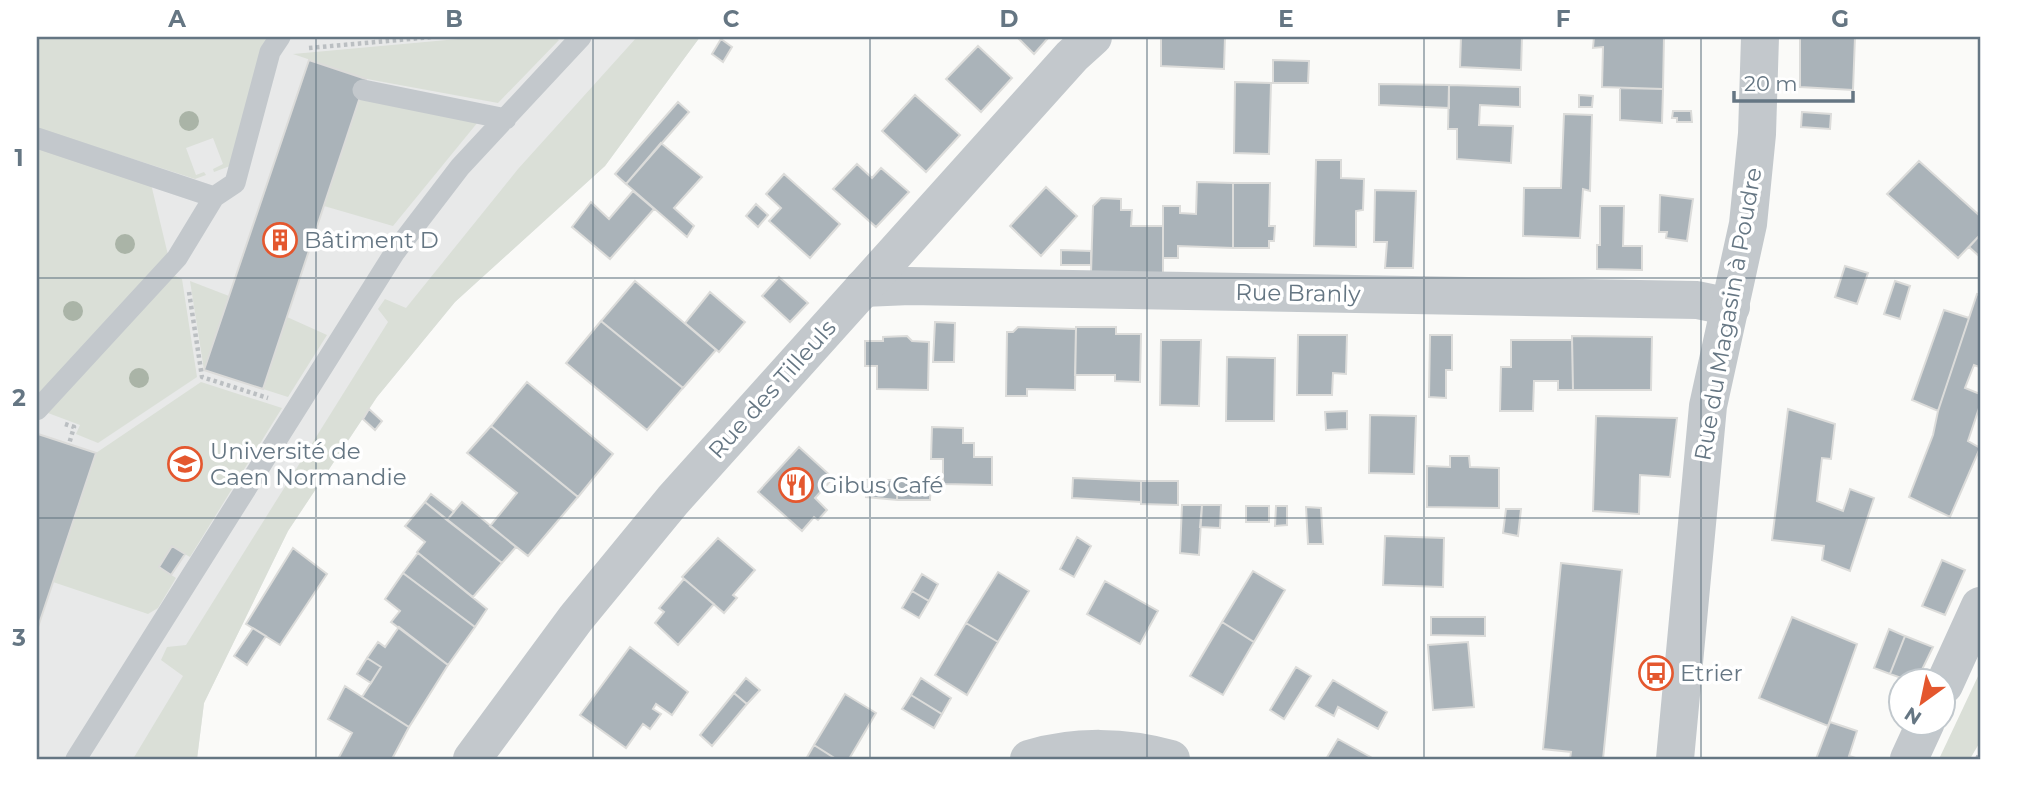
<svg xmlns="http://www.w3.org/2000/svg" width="2017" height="796" font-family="Montserrat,sans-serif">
	<rect width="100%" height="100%" fill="#fafaf8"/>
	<path fill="#e8e9e9" d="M37 37H700L605 166 455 302 377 397 288 531 204 703 197 759H37Z"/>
	<path fill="#dadfd7" d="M37 37H268L230 166 214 172 213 169 223 164 213 138 186 148 196 175 204 172 206 175 195 179 37 128Z
		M480 37H554L559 40 498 103 367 79 293 54Z
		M637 37H700L605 166 455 302 377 397 288 531 204 703 197 759H133L183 676 161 660 167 647 186 645 388 322 378 309 385 299 406 308 518 169Z
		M360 99 478 122 393 226 324 206Z
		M37 148 151 184 169 259 37 399Z
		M173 275 182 279 197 377 98 443 76 434 80 425 48 413Z
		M190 281 229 296 204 370Z
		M287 317 327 335 288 397 263 389Z
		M201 382 282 408 190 557 172 547 159 567 176 578 158 608 148 614 53 582 96 453Z
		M1980 672V742L1970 759H1939Z"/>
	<path fill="#aab3b9" stroke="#dcdcda" stroke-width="2" d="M1017 37H1049L1034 54Z
		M1161 37H1225L1224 69 1161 66Z
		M1461 37H1522L1521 70 1460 67Z
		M1594 37H1664L1663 89 1602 87 1603 47 1593 48Z
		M1800 37H1855L1853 90 1800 87Z
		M721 39 732 47 723 62 712 54Z
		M978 46 1012 78 981 112 946 79Z
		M309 60 366 79 263 389 204 370Z
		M1273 60 1309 61 1308 83H1273Z
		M1235 82 1271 83 1269 154 1234 153Z
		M1379 84 1449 85V108L1379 105Z
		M1449 85 1520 87V107L1480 105 1479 125 1513 126 1511 163 1457 159V129H1448Z
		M1620 88 1663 89 1662 123 1620 120Z
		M915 95 960 135 926 172 882 131Z
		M1579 95 1593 96 1592 107H1579Z
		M678 102 689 112 626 184 615 174Z
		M1673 111H1691L1692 122H1677V118H1672Z
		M1802 112 1831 114 1830 129 1801 127Z
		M1564 114 1592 115 1590 191 1583 189 1580 238 1523 236 1524 188H1561Z
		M661 143 702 177 674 208 694 226 687 237 626 184Z
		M1316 160H1341V178L1364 179 1363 210 1356 211V247L1314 246Z
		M1919 161 1980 216V235L1958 258 1887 194Z
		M857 164 872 178 881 168 909 192 876 227 833 189Z
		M784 174 840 224 810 258 769 221 781 208 766 194Z
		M1197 182 1233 183V248L1178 246V258H1163V206H1180V213L1196 214Z
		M1233 183H1270L1269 226H1275L1274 241H1269V248H1233Z
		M1046 187 1077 216 1041 256 1010 226Z
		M1375 190 1416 191 1413 268H1385L1387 242H1374Z
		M633 191 654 209 610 259 572 227 591 202 609 219Z
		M1660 195 1693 199 1687 241 1666 238 1667 232H1659Z
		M1101 198 1121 199V210H1132L1131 226H1163V275L1091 274 1093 206Z
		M756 204 768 215 758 227 746 216Z
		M1600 206H1624L1623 246H1642V270L1597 269V245H1600Z
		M1980 235V257L1969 247Z
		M1061 250 1091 251V265H1061Z
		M1845 266 1868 273 1857 304 1835 297Z
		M779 277 808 303 790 322 762 296Z
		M635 281 716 350 683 388 601 321Z
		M1895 281 1910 286 1900 319 1884 314Z
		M710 292 745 322 719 352 685 323Z
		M1977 294 1980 295V363L1979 367 1974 365 1965 388 1980 394V405L1968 441 1980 448 1950 517 1909 497 1933 435 1938 411Z
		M1944 310 1969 318 1938 411 1912 400Z
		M601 321 683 388 647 430 566 363Z
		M935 322 955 323 954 362H933Z
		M1018 327 1076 329 1075 390 1027 389V396H1006L1007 332H1013Z
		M1076 327H1116V334H1141L1140 382 1115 381V375H1075Z
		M1298 335H1347L1346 374 1333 373 1332 395H1297Z
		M1430 335H1452V370H1446V398L1429 397Z
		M907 336 912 341 929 342 928 390 877 389V366H865V341H883V337Z
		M1572 336 1652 337 1651 390H1573Z
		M1161 340H1201L1199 406 1160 405Z
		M1511 340H1572L1573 390H1558V381H1534L1533 411H1500L1501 367H1511Z
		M1227 357 1275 358 1274 421H1226Z
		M527 382 613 454 578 497 491 426Z
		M369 409 382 421 375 430 363 419Z
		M1788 409 1835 424 1831 459 1822 458 1817 501 1843 511 1850 489 1874 498 1850 571 1822 560 1824 546 1772 540Z
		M1347 411V429L1326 430 1325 412Z
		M1370 415 1416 416 1414 474 1369 473Z
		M1596 416 1677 418 1670 477 1640 475 1639 514 1593 511Z
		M491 426 578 497 528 556 490 526 517 493 467 453Z
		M932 427 963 428V443H974V457H992V485L943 484V459H931Z
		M38 434 96 453 37 630V438Z
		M799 447 833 478 815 498 827 510 818 520 814 517 802 531 758 492Z
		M1450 456H1469L1470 467 1499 468V508L1427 507V466L1450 467Z
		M1073 478 1141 481V502L1072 498Z
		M867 480H898L897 500 866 497Z
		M898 480 931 481 930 500H897Z
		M1141 481H1178V505L1141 504Z
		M431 494 454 512 447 520 425 502Z
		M425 502 502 563 473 597 417 552 425 542 405 526Z
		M462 502 516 547 502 563 447 520Z
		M1182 505H1202L1199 555 1180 553Z
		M1202 505H1221L1220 528 1200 527Z
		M1246 506H1269V522H1246Z
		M1276 506H1287V525L1275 526Z
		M1306 507 1321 508 1323 544H1308Z
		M1506 509H1521L1518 536 1503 533Z
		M1385 536 1444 538 1443 587 1383 585Z
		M1077 537 1091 546 1074 577 1060 569Z
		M718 538 755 570 733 595 737 598 724 613 682 577Z
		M172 546 185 554 171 575 159 567Z
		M293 548 327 574 280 645 246 624Z
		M418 553 487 609 475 627 403 573Z
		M1942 560 1965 570 1945 615 1922 606Z
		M1561 563 1622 570 1603 759H1570L1571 752 1543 749Z
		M1253 571 1285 590 1254 642 1222 622Z
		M998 572 1029 591 998 642 966 623Z
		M403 573 475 627 448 665 391 622 400 611 385 599Z
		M922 574 938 584 929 601 912 591Z
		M684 579 714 604 678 645 655 623 664 612 659 608Z
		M1105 581 1158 611 1140 644 1087 614Z
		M912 591 929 601 919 618 902 608Z
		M1431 617H1485V636L1431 635Z
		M1792 617 1857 644 1828 726 1759 698Z
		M1222 622 1254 642 1223 695 1190 676Z
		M966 623 998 642 967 695 935 675Z
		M399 627 448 665 409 727 362 697 381 667 367 658 378 642 385 647Z
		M253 628 266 636 247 665 234 656Z
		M1889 629 1905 636 1890 674 1874 668Z
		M1905 636 1933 647 1917 680H1907L1890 674Z
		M1468 642 1474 707 1433 710 1428 645Z
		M630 647 688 692 672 715 656 704 653 709 661 714 650 729 643 724 626 748 580 715Z
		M367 658 381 667 371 683 357 674Z
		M1296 667 1311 676 1284 719 1270 710Z
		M746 678 760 690 747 704 734 693Z
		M921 678 951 698 942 714 911 695Z
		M1333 680 1387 712 1378 729 1338 707 1334 716 1316 706Z
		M345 686 409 727 392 759H338L352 733 328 719Z
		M734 693 747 704 712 746 700 735Z
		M845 694 876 713 849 759H836L814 745Z
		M911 695 942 714 934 728 902 709Z
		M1830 722 1857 731 1849 756 1859 759H1816Z
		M1338 739 1374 759H1326Z
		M814 745 836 759H806Z"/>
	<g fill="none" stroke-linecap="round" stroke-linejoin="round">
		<path stroke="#bbbfc2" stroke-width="4.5" stroke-dasharray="3.5 3.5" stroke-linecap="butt" d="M309 48 432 37
			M189 292 202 377 268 398
			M65 424 74 427 69 444
			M1977 759 1980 753"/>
		<path stroke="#c3c8cc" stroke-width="21" d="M363 90 506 119
			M37 138 214 197
			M37 410 177 258 214 197 235 183 270 52 280 37
			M76 759 395 252 460 167 581 37"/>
		<path stroke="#c3c8cc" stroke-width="38" d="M863 288 910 286 1697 300 1731 307
			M1029 759C1074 745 1126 746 1171 759"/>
		<path stroke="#c3c8cc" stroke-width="38" d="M1944 685 1980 606
			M472 759 576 618 673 500 1072 56 1093 37
			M1675 759 1708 406 1748 224 1757 134 1760 37
			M1909 759 1926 722"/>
	</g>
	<g fill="#aab4a7">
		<circle cx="189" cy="121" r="10"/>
		<circle cx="125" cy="244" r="10"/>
		<circle cx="73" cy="311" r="10"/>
		<circle cx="139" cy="378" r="10"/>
	</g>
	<path fill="none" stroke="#657683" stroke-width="2" stroke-opacity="0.55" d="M316 37V759M593 37V759M870 37V759M1147 37V759M1424 37V759M1701 37V759M37 278H1980M37 518H1980"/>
	<defs>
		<g id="building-ring" transform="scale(1.75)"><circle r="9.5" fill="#fff" stroke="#e4572e" stroke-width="1.5"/><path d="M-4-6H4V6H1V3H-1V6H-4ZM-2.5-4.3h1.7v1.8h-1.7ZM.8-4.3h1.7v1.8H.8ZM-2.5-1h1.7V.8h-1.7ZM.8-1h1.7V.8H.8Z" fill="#e4572e"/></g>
		<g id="university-ring" transform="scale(1.75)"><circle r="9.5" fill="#fff" stroke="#e4572e" stroke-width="1.5"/><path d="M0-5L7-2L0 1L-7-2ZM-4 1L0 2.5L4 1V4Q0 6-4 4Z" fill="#e4572e"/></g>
		<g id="restaurant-ring" transform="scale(1.75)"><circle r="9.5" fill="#fff" stroke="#e4572e" stroke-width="1.5"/><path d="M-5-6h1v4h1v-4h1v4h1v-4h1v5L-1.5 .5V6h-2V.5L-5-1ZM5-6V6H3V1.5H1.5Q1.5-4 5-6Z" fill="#e4572e"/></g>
		<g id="bus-ring" transform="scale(1.75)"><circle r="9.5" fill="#fff" stroke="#e4572e" stroke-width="1.5"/><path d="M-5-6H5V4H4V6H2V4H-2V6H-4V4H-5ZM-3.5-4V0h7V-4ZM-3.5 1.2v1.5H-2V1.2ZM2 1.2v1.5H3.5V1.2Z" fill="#e4572e"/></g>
	</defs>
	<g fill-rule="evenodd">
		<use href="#building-ring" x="280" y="240"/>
		<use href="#university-ring" x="185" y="464"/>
		<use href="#restaurant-ring" x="796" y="485"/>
		<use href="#bus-ring" x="1656" y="673"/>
	</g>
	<g text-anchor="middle" stroke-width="7" stroke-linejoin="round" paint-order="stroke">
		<g font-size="23" fill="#657683" stroke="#fff" text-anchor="start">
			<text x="304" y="248">Bâtiment D</text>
			<text x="210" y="459">Université de<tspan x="210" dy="26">Caen Normandie</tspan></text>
			<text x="820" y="493">Gibus Café</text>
			<text x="1680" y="681">Etrier</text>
		</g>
		<g font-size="23" fill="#657683" stroke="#fff">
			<text transform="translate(1298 293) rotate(1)" y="8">Rue Branly</text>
			<text transform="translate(1728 314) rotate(-80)" y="8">Rue du Magasin à Poudre</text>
			<text transform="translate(772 389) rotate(-48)" y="8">Rue des Tilleuls</text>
		</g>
	</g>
	<rect width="2017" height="796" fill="none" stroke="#ffffff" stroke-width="77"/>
	<g transform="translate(1922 702) rotate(213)"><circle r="33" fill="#ffffff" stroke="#c1c8cd" stroke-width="2"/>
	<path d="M0-5L12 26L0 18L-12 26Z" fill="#e4572e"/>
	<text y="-10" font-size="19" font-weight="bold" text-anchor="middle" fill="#657683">N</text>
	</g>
	<path d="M1734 91v10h119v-10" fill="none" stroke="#657683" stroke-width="3.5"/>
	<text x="1744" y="91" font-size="21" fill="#657683" stroke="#ffffff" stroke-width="5" paint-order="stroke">20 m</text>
	<rect x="38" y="38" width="1941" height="720" fill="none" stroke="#657683" stroke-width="2.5"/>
	<g font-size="23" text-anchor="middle" font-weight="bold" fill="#657683">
		<text x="177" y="27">A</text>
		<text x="454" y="27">B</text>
		<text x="731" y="27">C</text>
		<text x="1009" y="27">D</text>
		<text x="1286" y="27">E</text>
		<text x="1563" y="27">F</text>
		<text x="1840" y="27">G</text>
		<text x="19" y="166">1</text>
		<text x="19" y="406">2</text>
		<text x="19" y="646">3</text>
	</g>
</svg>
